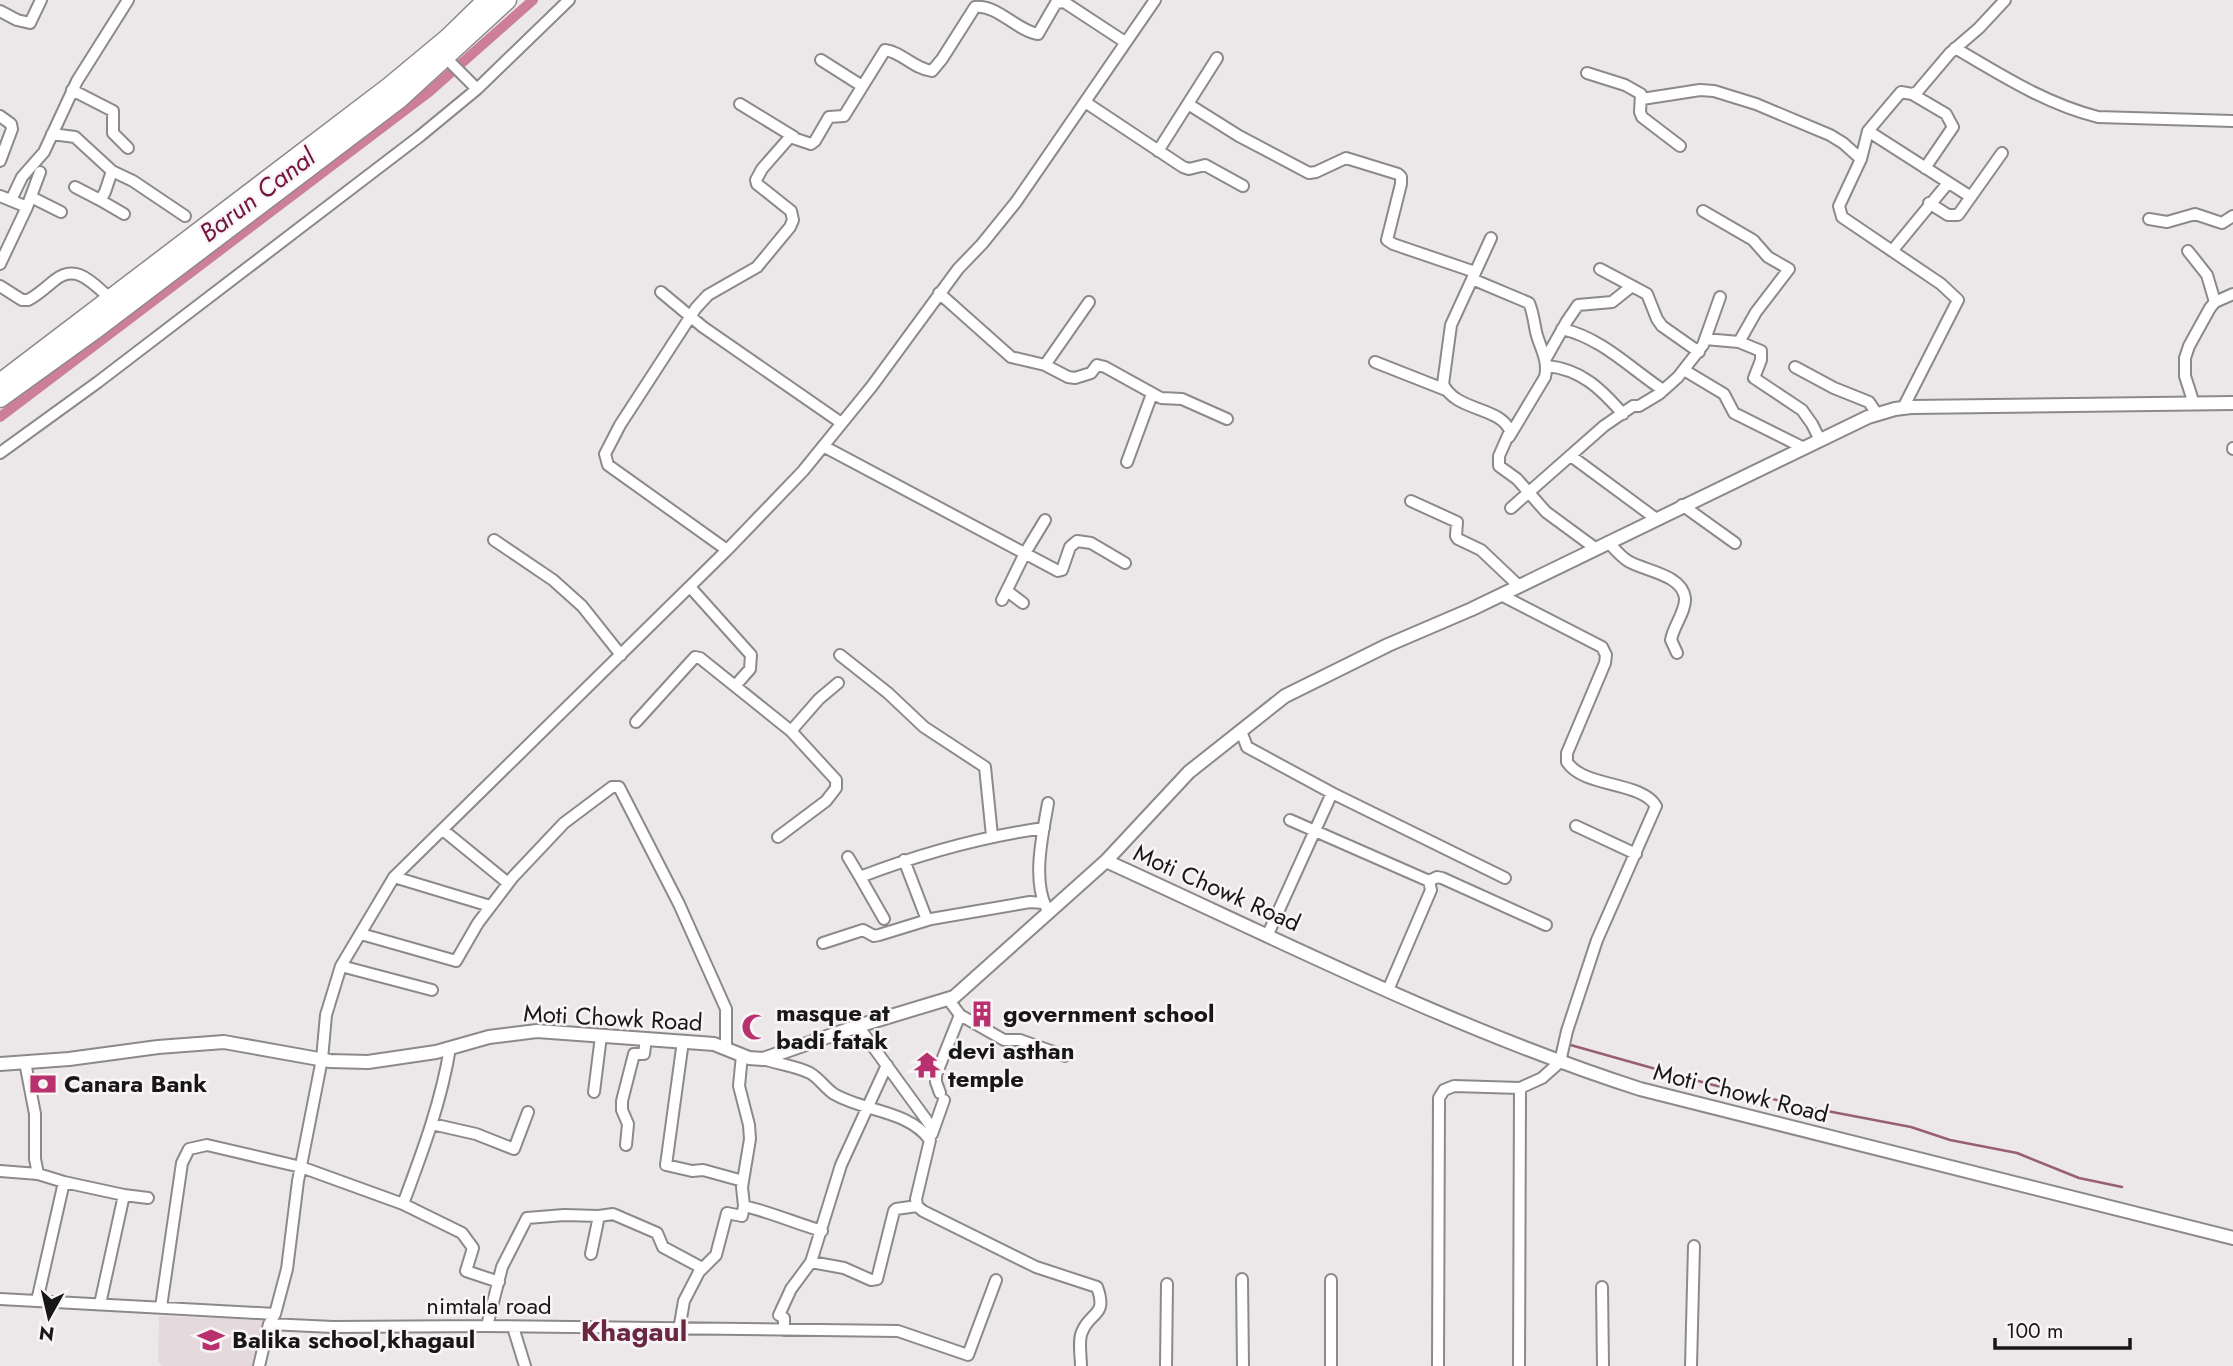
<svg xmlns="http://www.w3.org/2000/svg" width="2233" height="1366" font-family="Jost,sans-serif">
	<rect width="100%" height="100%" fill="#ece8e9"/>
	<path fill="#e6d9dd" d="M159 1316 266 1320 259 1366H162L158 1361Z"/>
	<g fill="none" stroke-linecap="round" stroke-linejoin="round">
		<path stroke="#975f73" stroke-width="2.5" d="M1567 1044 1709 1084 1806 1107 1911 1127 1950 1140 2017 1153 2079 1178 2122 1187"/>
		<path stroke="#cd7e9a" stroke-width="10" d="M0 417 429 92 533 0"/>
		<g stroke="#8d898b" stroke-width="14">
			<path id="minor" d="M0 11 17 20 30 23 41 0
				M1955 48C2001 75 2046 104 2098 117L2233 121
				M446 58 477 89
				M821 60 862 86
				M1587 73 1625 85 1641 94 1640 112 1642 117 1680 146
				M72 90 113 111V133L128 148
				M1912 94 1946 114 1953 127 1925 168
				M1642 99 1700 90 1714 91 1756 104 1830 135 1843 143 1861 159
				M1085 102 1183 167 1189 169 1205 165 1243 186
				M740 104 794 137
				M1188 104 1239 136 1309 173 1316 172 1346 158 1398 174 1401 177V184L1387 240 1393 244 1475 272
				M0 116 11 124 12 129 0 161
				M1868 131 1971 197
				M52 134 75 137 112 171 133 181 185 216
				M1158 151 1217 58
				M112 171 105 192 100 200 124 214
				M75 187 100 200
				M0 196 27 207
				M31 197 61 212
				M11 200 22 177 44 152 77 81 128 0
				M1929 203 1948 215H1958L2002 153
				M1703 211 1753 240 1768 257 1789 269 1756 312 1739 342
				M2149 219 2167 222 2195 214 2222 223 2233 216
				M1491 238 1451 325 1443 384C1456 412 1500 406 1510 431L1499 456V466L1517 479 1546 512 1595 548
				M1892 251 1948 183
				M2188 251 2207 275 2215 302
				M0 264 27 207 40 172
				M1600 269 1647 294 1657 319 1662 326 1699 352
				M1472 279 1529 303C1533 312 1534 322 1536 332 1540 348 1549 360 1545 377L1509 437
				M0 286 22 300H28C38 295 46 287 55 280 77 262 94 285 111 299
				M661 292 703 327 840 422
				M939 293 1011 357 1045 365 1068 377 1075 378 1091 373 1097 365 1105 367 1161 398 1182 399 1227 419
				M1562 329C1602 338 1631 369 1663 390
				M1705 339 1739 342 1761 351V360L1754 378 1802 410 1812 424 1820 440
				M1545 360 1567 321 1578 305 1612 302 1632 286
				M1375 362 1446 390
				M1045 365 1089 302
				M1547 366C1581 369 1601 389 1623 414
				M1795 367 1834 388 1869 402 1877 414
				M1684 370 1724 394 1734 413 1804 448
				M2194 404 2185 376V358L2189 346 2210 308 2215 302 2233 294
				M1903 408 1958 300 1941 284 1842 217 1839 206 1861 159 1868 131 1901 92 1912 94 1917 92 1950 53 1979 28 2005 0
				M823 446 1058 571 1062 570 1070 547 1077 541 1091 543 1125 563
				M2233 449V448
				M0 453 98 382 420 136 477 89 569 0
				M1571 456 1655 518
				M1127 462 1152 394
				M1411 501 1457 522 1456 536 1458 539 1481 550 1519 586
				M1682 505 1735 543
				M1511 508 1604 426 1633 406H1639L1659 394 1678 377 1703 345 1720 297
				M494 540 553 580 582 606 621 655
				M1608 542C1614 548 1620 556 1628 561 1644 571 1682 574 1685 598 1686 611 1673 627 1671 640L1677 653
				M727 550 608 465 605 454 620 425 696 308 708 295 757 267 790 227 793 220 791 211 757 184 756 180 762 169 790 137 811 144 815 141 829 117 844 116 885 50C902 52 914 69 932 71L942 59 975 7C997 4 1017 31 1038 34L1056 3 1064 2 1125 42
				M690 587 751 655 750 669 735 686
				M1007 591 1023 603
				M1002 600 1025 553 1045 520
				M840 655 888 693 924 727 985 767 992 836
				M636 722 695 657 700 658 791 731
				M1241 731 1247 747 1332 793 1268 934
				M1332 793 1505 878
				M1290 820 1429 881 1431 890 1388 990
				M1576 826 1636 854
				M443 830 508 883
				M778 837 826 801 836 788V780L791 731 819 699 838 683
				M848 857 860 877
				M904 860 927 920
				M394 877 490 906
				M1429 881 1437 877 1442 878 1546 925
				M1046 907C1032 878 1043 833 1048 803
				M884 919 860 877C920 854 980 837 1044 828
				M361 934 456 961 478 923 513 877 564 823 612 787H619L679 904 726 1009V1049
				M823 943 863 930 874 936 879 935 931 919 1030 902 1043 903
				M341 966 432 990
				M948 999 960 1015 1004 1040H1020L1065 1056
				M858 1026 933 1129
				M683 1041 666 1165 692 1171 703 1170 743 1181
				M763 1059C778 1064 796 1066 810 1073 819 1078 825 1088 834 1094 865 1112 908 1110 930 1140L916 1199 917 1206 923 1211 1036 1267 1097 1287C1108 1317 1090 1311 1082 1332 1078 1340 1081 1357 1081 1366
				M25 1062 35 1114V1159L38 1174 64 1182 37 1301
				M594 1092 601 1036
				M940 1093 936 1082V1075L960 1015
				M432 1124 476 1134 514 1149 528 1112
				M932 1134 944 1100
				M626 1145 628 1124 622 1110V1101L634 1054H644L646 1038
				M0 1171 38 1174
				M64 1182 124 1195
				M403 1204C422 1153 441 1103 450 1048
				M744 1206C770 1212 795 1223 822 1231
				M591 1254 599 1216 613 1214 657 1233 663 1247 702 1268
				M811 1262 844 1268 871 1280 877 1279 894 1211 896 1209 917 1206
				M1242 1279 1243 1366
				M996 1280 968 1355 898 1331 487 1326 333 1327 269 1324 275 1314 287 1269 298 1181 322 1059 326 1015 341 966 394 877 727 550 803 471 872 386 958 269 982 244 1016 202 1155 0
				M1602 1287 1603 1366
				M0 1299 275 1314
				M100 1304 124 1195 148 1198
				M161 1307 182 1163 189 1149 207 1145 301 1167 403 1204 462 1233 473 1248 466 1271 499 1282
				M487 1326 502 1267 527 1218 564 1215 599 1216
				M513 1327 525 1366
				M679 1330 684 1301 699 1272 716 1255 727 1213 742 1216 744 1206 742 1187 750 1139 749 1125 739 1086 742 1055
				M784 1330V1318L779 1315 791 1289 811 1262 841 1165 887 1065
				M259 1366 269 1324
				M1166 1366 1167 1284
				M1331 1366V1280
				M1438 1366 1439 1098 1444 1090 1454 1086 1520 1088 1542 1078 1560 1062 1567 1031 1597 940 1656 806C1641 781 1584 788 1567 762V753L1605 663 1606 655 1602 647 1501 595
				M1519 1366 1520 1088
				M1691 1366 1694 1246"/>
		</g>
		<g stroke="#8d898b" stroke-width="16">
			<path id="tertiary" d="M1106 861 1189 772 1285 696 1388 645 1472 609 1868 417 1895 409 1911 407 2233 403
				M0 1064 69 1059 158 1047 224 1042 330 1061 368 1062 436 1052 489 1037 537 1031 714 1044 749 1058 763 1059 858 1026 954 997 1106 861C1282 941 1456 1030 1640 1089L2233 1238"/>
		</g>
		<g stroke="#8d898b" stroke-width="21">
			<path id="trunk" d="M0 383 389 87 448 38 487 0
				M0 398 93 331 399 99 507 0"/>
		</g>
		<use href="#minor" stroke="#fff" stroke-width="10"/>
		<use href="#tertiary" stroke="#fff" stroke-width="12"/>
		<use href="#trunk" stroke="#fff" stroke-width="18"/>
	</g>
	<defs>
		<g id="building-bare" transform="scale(2.1)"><path d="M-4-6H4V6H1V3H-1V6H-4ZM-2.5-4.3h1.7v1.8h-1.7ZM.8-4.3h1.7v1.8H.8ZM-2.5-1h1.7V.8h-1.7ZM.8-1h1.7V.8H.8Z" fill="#b9306f" stroke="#f9f5f6" stroke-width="2.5" paint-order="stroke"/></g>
		<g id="mosque-bare" transform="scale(2.1)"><path d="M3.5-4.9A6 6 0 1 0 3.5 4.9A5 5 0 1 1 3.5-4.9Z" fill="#b9306f" stroke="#f9f5f6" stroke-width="2.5" paint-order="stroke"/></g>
		<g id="temple-bare" transform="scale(2.1)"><path d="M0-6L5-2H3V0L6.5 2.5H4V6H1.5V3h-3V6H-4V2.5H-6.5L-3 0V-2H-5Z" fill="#b9306f" stroke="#f9f5f6" stroke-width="2.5" paint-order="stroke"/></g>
		<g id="bank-bare" transform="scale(2.1)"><path d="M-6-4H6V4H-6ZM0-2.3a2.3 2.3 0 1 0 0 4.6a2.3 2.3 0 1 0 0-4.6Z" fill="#b9306f" stroke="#f9f5f6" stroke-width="2.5" paint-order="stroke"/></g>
		<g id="school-bare" transform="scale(2.1)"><path d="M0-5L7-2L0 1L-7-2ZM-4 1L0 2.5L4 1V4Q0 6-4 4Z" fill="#b9306f" stroke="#f9f5f6" stroke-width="2.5" paint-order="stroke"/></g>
	</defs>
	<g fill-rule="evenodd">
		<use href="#building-bare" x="982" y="1014"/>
		<use href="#mosque-bare" x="755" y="1027"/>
		<use href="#temple-bare" x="927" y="1065"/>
		<use href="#bank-bare" x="43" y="1084"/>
		<use href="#school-bare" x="211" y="1340"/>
	</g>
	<g text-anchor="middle" stroke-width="5" stroke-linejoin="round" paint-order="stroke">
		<g font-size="24" fill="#181717" stroke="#f9f5f6">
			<text transform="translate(1217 888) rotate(24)" y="8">Moti Chowk Road</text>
			<text transform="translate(613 1018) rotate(3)" y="8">Moti Chowk Road</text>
			<text transform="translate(1741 1093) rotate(14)" y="8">Moti Chowk Road</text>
			<text x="489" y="1314">nimtala road</text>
		</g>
		<g font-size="24" font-weight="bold" fill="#181717" stroke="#f9f5f6" text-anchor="start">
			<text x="776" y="1021">masque at<tspan x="776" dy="28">badi fatak</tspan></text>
			<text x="1003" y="1022">government school</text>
			<text x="948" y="1059">devi asthan<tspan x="948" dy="28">temple</tspan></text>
			<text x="64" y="1092">Canara Bank</text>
			<text x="232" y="1348">Balika school,khagaul</text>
		</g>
		<g font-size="26" font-style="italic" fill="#741542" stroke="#f9f5f6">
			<text transform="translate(257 195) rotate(-37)" y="9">Barun Canal</text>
		</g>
		<g font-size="28" font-weight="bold" fill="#6a2742" stroke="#f9f5f6">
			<text x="634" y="1341">Khagaul</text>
		</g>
	</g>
	<g transform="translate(49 1317) rotate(188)" stroke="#f9f5f6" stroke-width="5" paint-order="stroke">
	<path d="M0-5L12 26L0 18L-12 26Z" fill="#181717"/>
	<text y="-10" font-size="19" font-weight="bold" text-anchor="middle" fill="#181717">N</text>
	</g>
	<path d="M1995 1338v10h135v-10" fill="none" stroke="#181717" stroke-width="3.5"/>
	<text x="2006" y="1338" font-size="21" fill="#181717" stroke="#f9f5f6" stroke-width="5" paint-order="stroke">100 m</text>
</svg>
